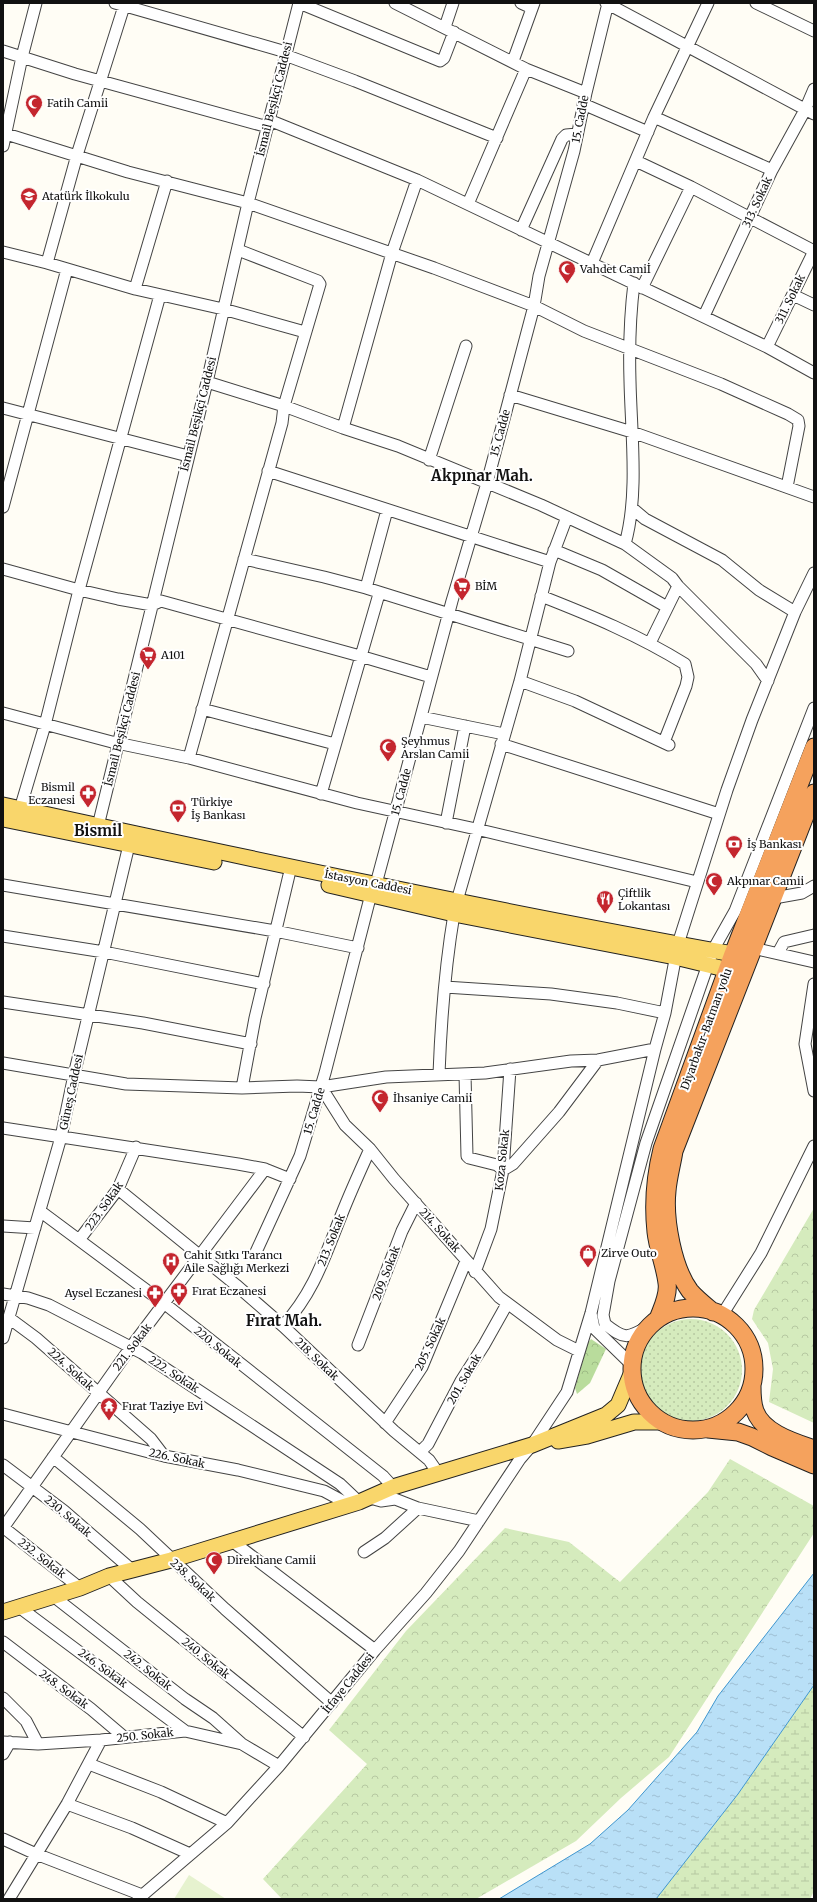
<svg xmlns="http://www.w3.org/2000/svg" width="817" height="1902" font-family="Merriweather,serif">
	<defs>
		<pattern id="grass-dots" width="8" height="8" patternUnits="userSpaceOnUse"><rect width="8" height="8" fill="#d5ebbd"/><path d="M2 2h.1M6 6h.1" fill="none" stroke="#b6c8a1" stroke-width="1.8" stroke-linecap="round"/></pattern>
		<pattern id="forest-crowns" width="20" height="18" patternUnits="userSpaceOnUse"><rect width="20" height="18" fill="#b9dc9c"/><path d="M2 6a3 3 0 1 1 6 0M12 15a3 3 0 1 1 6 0" fill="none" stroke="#9ebc85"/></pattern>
		<pattern id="wetland-marsh" width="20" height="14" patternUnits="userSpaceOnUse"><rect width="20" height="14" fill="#d5ebbd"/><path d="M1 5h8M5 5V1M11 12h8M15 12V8" fill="none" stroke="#b6c8a1"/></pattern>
		<pattern id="park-crowns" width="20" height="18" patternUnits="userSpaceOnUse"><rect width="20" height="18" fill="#d5ebbd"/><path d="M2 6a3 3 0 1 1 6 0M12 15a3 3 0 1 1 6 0" fill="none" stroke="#b6c8a1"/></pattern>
		<pattern id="water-ripples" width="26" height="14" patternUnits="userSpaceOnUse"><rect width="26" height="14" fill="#b9e0f7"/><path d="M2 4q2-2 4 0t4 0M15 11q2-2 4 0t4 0" fill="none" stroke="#9ebfd3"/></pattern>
	</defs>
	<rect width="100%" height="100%" fill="#fffdf5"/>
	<path fill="url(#grass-dots)" d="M640 1370a51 51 0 1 1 102 0a51 51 0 1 1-102 0Z"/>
	<path fill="url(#forest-crowns)" d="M591 1339 606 1349 590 1383 577 1394 575 1388 588 1343Z"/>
	<path fill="url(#wetland-marsh)" d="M814 1685V1891L810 1899H656L738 1794Z"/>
	<path fill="url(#park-crowns)" d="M814 1208V1423L769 1402 773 1369 768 1343 752 1319 754 1310Z
		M730 1459 814 1506V1533L669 1757 621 1798 576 1841 476 1899H282L263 1879 367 1764 329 1730 406 1631 505 1528 569 1542 620 1582 708 1492Z"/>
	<path fill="#e6f2cf" d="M189 1875 226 1899H174Z"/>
	<path fill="url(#water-ripples)" stroke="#3f96cf" d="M814 1573V1685L738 1794 656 1899H499L590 1844 628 1810 697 1732 718 1696Z"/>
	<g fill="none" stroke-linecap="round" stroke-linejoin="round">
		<g stroke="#444" stroke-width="13">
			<path id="minor" d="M115 3 286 52
				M299 3 440 61 444 58 454 32
				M395 3 526 69 586 93
				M521 3 532 8
				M606 3 814 114
				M756 3 814 31
				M445 27 453 3
				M3 51 75 74 268 127
				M285 55 355 81 497 138
				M513 61 534 3
				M583 104 648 132
				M654 117 772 170
				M269 120 417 180 767 347 814 373
				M3 133 128 172 248 203 434 268 534 306 584 331 721 384 788 414 798 420 799 426 787 487
				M3 146 22 57 36 3
				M636 161 691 187 814 251
				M468 204 526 69
				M521 230 562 139 566 135 577 134
				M3 252 47 263 135 289 223 309 305 332
				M47 263 77 155 125 3
				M592 263 654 117 708 3
				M642 288 691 187
				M135 289 167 181
				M793 295 814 305
				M704 316 772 170 805 110 814 89
				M767 347 814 251
				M207 382 284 406 343 428 398 446 541 505 625 544 672 578 678 586 756 664 768 681
				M510 395 632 432 814 497
				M3 408 188 456
				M343 428 392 253 417 180
				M429 460 466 346
				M268 471 550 562
				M3 507 67 269
				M632 508 645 519 722 560 759 590 795 612
				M625 544C639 495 631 431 630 381 629 348 630 315 634 283
				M554 550 602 570 667 607
				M244 559 324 577 366 588 568 651
				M3 569 79 590 118 599 152 605 161 601 360 656 431 677
				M366 588 387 510
				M541 596C592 616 638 635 685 664L688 677 686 686 664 742
				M650 643 678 586
				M520 681 575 701 669 745
				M202 709 335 744
				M3 713 112 742 189 758 357 803 476 829 697 882
				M421 717 504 734
				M501 744 719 814
				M189 758 282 423 284 406 320 284 318 281 238 250
				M321 794 379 594
				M20 809 45 725 79 590 160 295
				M446 823 465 726
				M98 826 207 382 248 203 299 3
				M376 884 452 601 487 483 534 306 539 276 574 151 586 93 608 3
				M3 885 275 931 358 948
				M774 898 802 893 814 886
				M457 901 520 681 550 562 567 517
				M3 936 104 952 264 984
				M753 948 814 962
				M778 953 784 942 814 935
				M814 984 805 1044 814 1091
				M445 987 551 994 617 1003 665 1013
				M3 1002 143 1023 251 1044
				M3 1063 126 1084 242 1088 297 1086 321 1087 386 1077 485 1073 571 1061 598 1060 655 1049
				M439 1074C441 1020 445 967 454 914
				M465 1074 467 1156 469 1158 497 1165 503 1170 513 1164 559 1112 598 1060
				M321 1087 345 1125 370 1149 394 1179 499 1297 557 1340 579 1351
				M242 1088 255 1018 289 875
				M3 1128 238 1164 265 1169 290 1179
				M118 1189 236 1285 283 1326 394 1431 429 1460 438 1473
				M40 1211 165 1304 383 1476 393 1487
				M3 1226 35 1228
				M79 1240 118 1189 136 1147
				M256 1252 300 1156 325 1073 371 894
				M475 1272 491 1229 503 1170 510 1069
				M3 1294 28 1298 49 1305 142 1353 340 1484 359 1502
				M591 1313 594 1328 631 1364
				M722 1315 761 1253 814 1146
				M9 1318 36 1338 151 1439 164 1456
				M283 1326C314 1292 324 1258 341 1216 350 1193 360 1171 370 1149
				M647 1327C627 1339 624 1339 605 1324L603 1315 609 1281 646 1143 713 950 735 911 814 708
				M3 1338 61 1137 74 1075 129 845
				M358 1345 402 1231 416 1203
				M3 1414 164 1456 238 1470 324 1491 350 1505
				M385 1423 422 1367 466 1261
				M420 1452 428 1444 461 1381 484 1345 507 1304
				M53 1457 140 1529 225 1609 332 1703
				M3 1465 64 1511 132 1570
				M370 1498 381 1501 395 1499 418 1508 479 1521
				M3 1528 131 1347 265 1169
				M4 1528 80 1588
				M232 1541 375 1650
				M364 1552 385 1538 418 1508
				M109 1576 137 1602 304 1737
				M53 1596 185 1699 213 1718 241 1743
				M19 1607 185 1731
				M3 1642 91 1709 124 1737
				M3 1698 26 1721 38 1744
				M3 1742 38 1744 101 1740 185 1731 242 1744 279 1766
				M3 1754 10 1742
				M89 1764 161 1792 227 1823
				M67 1804 132 1828 190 1854
				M3 1839 36 1854 142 1895
				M9 1899 67 1804 101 1740
				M138 1899 227 1823 279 1766 375 1650 426 1593 459 1551 520 1459 532 1445 567 1392 591 1313 655 1049 665 1013 678 944 727 790 752 720 795 612 814 573"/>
		</g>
		<g stroke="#222" stroke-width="17">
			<path id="major" d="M3 805C246 858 489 910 733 954
				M3 819 214 862
				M329 885 454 914 675 957 729 970
				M558 1441 587 1436 634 1422H663
				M3 1612 80 1588 109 1576 171 1560 359 1502 393 1487 532 1445 606 1415 618 1405 632 1372"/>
		</g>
		<g stroke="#222" stroke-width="19">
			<path id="highway" d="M632 1369a61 61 0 1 1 122 0a61 61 0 1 1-122 0Z
				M713 1312C706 1306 697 1299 690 1291 673 1268 664 1220 667 1191 668 1178 672 1164 674 1151L814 793
				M658 1319C662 1308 669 1295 667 1283 665 1266 658 1250 656 1232 653 1204 655 1177 662 1149L733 954 814 747
				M752 1386C752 1393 752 1403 755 1411 763 1433 794 1442 814 1449
				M708 1429 738 1432 752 1437 772 1447 814 1465"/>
		</g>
		<use href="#minor" stroke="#fff" stroke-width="11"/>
		<use href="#major" stroke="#f9d66b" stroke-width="15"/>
		<use href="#highway" stroke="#f5a25d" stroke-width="17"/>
	</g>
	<defs>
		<g id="mosque-pin" transform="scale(0.9)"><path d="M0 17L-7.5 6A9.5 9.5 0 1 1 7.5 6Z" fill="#c4262e" stroke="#fff"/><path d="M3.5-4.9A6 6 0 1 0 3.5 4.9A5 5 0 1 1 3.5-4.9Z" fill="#fff"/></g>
		<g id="school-pin" transform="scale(0.9)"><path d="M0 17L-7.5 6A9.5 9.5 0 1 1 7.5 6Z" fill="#c4262e" stroke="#fff"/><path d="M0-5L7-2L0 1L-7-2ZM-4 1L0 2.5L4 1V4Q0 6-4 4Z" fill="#fff"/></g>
		<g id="supermarket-pin" transform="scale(0.9)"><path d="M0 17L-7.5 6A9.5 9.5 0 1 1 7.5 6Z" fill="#c4262e" stroke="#fff"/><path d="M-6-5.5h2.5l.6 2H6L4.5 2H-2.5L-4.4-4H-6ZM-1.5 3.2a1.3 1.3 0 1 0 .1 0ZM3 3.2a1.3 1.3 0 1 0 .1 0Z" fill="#fff"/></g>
		<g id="pharmacy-pin" transform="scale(0.9)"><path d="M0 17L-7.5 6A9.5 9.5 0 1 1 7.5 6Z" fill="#c4262e" stroke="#fff"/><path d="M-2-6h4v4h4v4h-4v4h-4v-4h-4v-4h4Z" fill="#fff"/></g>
		<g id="bank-pin" transform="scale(0.9)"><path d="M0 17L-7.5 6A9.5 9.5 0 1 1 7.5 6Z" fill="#c4262e" stroke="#fff"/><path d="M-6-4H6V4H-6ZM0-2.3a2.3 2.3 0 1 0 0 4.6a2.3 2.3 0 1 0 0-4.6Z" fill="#fff"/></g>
		<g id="restaurant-pin" transform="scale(0.9)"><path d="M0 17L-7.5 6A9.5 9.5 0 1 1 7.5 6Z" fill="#c4262e" stroke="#fff"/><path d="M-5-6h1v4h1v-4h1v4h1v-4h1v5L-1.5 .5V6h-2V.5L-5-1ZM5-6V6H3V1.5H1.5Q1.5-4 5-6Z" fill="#fff"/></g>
		<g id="shop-pin" transform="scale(0.9)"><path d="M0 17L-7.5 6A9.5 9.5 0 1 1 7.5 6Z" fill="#c4262e" stroke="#fff"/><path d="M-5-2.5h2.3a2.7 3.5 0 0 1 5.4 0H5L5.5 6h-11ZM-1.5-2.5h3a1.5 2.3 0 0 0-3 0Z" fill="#fff"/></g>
		<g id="hospital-pin" transform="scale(0.9)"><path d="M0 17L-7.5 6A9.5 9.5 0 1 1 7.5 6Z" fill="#c4262e" stroke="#fff"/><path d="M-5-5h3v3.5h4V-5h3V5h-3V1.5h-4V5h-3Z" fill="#fff"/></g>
		<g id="temple-pin" transform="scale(0.9)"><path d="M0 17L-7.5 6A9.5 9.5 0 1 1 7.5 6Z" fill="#c4262e" stroke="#fff"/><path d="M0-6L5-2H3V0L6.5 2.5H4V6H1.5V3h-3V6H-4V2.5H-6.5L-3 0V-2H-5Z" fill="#fff"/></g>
	</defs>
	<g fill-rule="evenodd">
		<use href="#mosque-pin" x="34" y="103"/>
		<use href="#school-pin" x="29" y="196"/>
		<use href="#mosque-pin" x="567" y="269"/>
		<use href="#supermarket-pin" x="462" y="586"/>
		<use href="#supermarket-pin" x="148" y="655"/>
		<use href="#mosque-pin" x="388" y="747"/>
		<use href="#pharmacy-pin" x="88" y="793"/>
		<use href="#bank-pin" x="178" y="808"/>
		<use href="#bank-pin" x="734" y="844"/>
		<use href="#mosque-pin" x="714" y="881"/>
		<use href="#restaurant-pin" x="605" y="899"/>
		<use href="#mosque-pin" x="380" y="1098"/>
		<use href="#shop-pin" x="588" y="1253"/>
		<use href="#hospital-pin" x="171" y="1261"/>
		<use href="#pharmacy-pin" x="179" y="1291"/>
		<use href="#pharmacy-pin" x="155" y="1293"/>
		<use href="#temple-pin" x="109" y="1406"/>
		<use href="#mosque-pin" x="214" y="1560"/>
	</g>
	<g text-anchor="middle" stroke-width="4" stroke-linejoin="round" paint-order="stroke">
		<g font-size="11" fill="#111" stroke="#fff">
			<text transform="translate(274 99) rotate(-76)" y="4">İsmail Beşikçi Caddesi</text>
			<text transform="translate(580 119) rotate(-79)" y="4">15. Cadde</text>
			<text transform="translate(757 202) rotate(-65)" y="4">313. Sokak</text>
			<text transform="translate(790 299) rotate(-64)" y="4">311. Sokak</text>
			<text transform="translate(198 414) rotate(-76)" y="4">İsmail Beşikçi Caddesi</text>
			<text transform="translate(500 433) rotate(-75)" y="4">15. Cadde</text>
			<text transform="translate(122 729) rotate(-76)" y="4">İsmail Beşikçi Caddesi</text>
			<text transform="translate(401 792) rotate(-75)" y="4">15. Cadde</text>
			<text transform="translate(368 882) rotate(11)" y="4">İstasyon Caddesi</text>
			<text transform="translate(706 1029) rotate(-70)" y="4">Diyarbakır-Batman yolu</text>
			<text transform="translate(71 1092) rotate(-78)" y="4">Güneş Caddesi</text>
			<text transform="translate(314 1111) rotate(-73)" y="4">15. Cadde</text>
			<text transform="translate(502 1160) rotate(-84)" y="4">Koza Sokak</text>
			<text transform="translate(104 1206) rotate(-55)" y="4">223. Sokak</text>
			<text transform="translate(440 1230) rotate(48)" y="4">214. Sokak</text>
			<text transform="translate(331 1240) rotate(-68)" y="4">213. Sokak</text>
			<text transform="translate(386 1273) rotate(-69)" y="4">209. Sokak</text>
			<text transform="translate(430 1344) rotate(-65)" y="4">205. Sokak</text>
			<text transform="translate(132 1347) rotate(-53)" y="4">221. Sokak</text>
			<text transform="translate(218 1347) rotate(39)" y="4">220. Sokak</text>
			<text transform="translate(317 1359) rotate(44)" y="4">218. Sokak</text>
			<text transform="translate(71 1369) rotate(42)" y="4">224. Sokak</text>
			<text transform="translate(174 1374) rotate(33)" y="4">222. Sokak</text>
			<text transform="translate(464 1379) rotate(-60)" y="4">201. Sokak</text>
			<text transform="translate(177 1458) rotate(12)" y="4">226. Sokak</text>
			<text transform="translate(68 1516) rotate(40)" y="4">230. Sokak</text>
			<text transform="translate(42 1558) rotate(38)" y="4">232. Sokak</text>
			<text transform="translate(193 1580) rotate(43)" y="4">238. Sokak</text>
			<text transform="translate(206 1658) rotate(39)" y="4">240. Sokak</text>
			<text transform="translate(103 1668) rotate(36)" y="4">246. Sokak</text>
			<text transform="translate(148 1670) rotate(38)" y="4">242. Sokak</text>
			<text transform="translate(348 1683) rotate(-51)" y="4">İtfaye Caddesi</text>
			<text transform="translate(64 1689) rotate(36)" y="4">248. Sokak</text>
			<text transform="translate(145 1735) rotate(-6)" y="4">250. Sokak</text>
		</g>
		<g font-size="11" fill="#111" stroke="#fff" text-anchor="start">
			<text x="47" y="107">Fatih Camii</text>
			<text x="42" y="200">Atatürk İlkokulu</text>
			<text x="580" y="273">Vahdet Camiİ</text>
			<text x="475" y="590">BİM</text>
			<text x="161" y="659">A101</text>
			<text x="401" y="745">Şeyhmus<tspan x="401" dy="13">Arslan Camii</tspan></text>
			<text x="75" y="791" text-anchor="end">Bismil<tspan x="75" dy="13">Eczanesi</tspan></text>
			<text x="191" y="806">Türkiye<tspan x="191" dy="13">İş Bankası</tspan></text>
			<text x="747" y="848">İş Bankası</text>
			<text x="727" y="885">Akpınar Camii</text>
			<text x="618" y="897">Çiftlik<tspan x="618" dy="13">Lokantası</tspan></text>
			<text x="393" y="1102">İhsaniye Camii</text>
			<text x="601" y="1257">Zirve Outo</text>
			<text x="184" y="1259">Cahit Sıtkı Tarancı<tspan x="184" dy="13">Aile Sağlığı Merkezi</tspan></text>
			<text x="192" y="1295">Fırat Eczanesi</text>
			<text x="142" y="1297" text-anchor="end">Aysel Eczanesi</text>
			<text x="122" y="1410">Fırat Taziye Evi</text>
			<text x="227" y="1564">Direkhane Camii</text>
		</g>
		<g font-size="15" font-weight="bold" fill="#111" stroke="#fff">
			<text x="482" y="481">Akpınar Mah.</text>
			<text x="98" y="836">Bismil</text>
			<text x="284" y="1326">Fırat Mah.</text>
		</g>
	</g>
	<rect width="817" height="1902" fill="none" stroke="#111111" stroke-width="8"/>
</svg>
